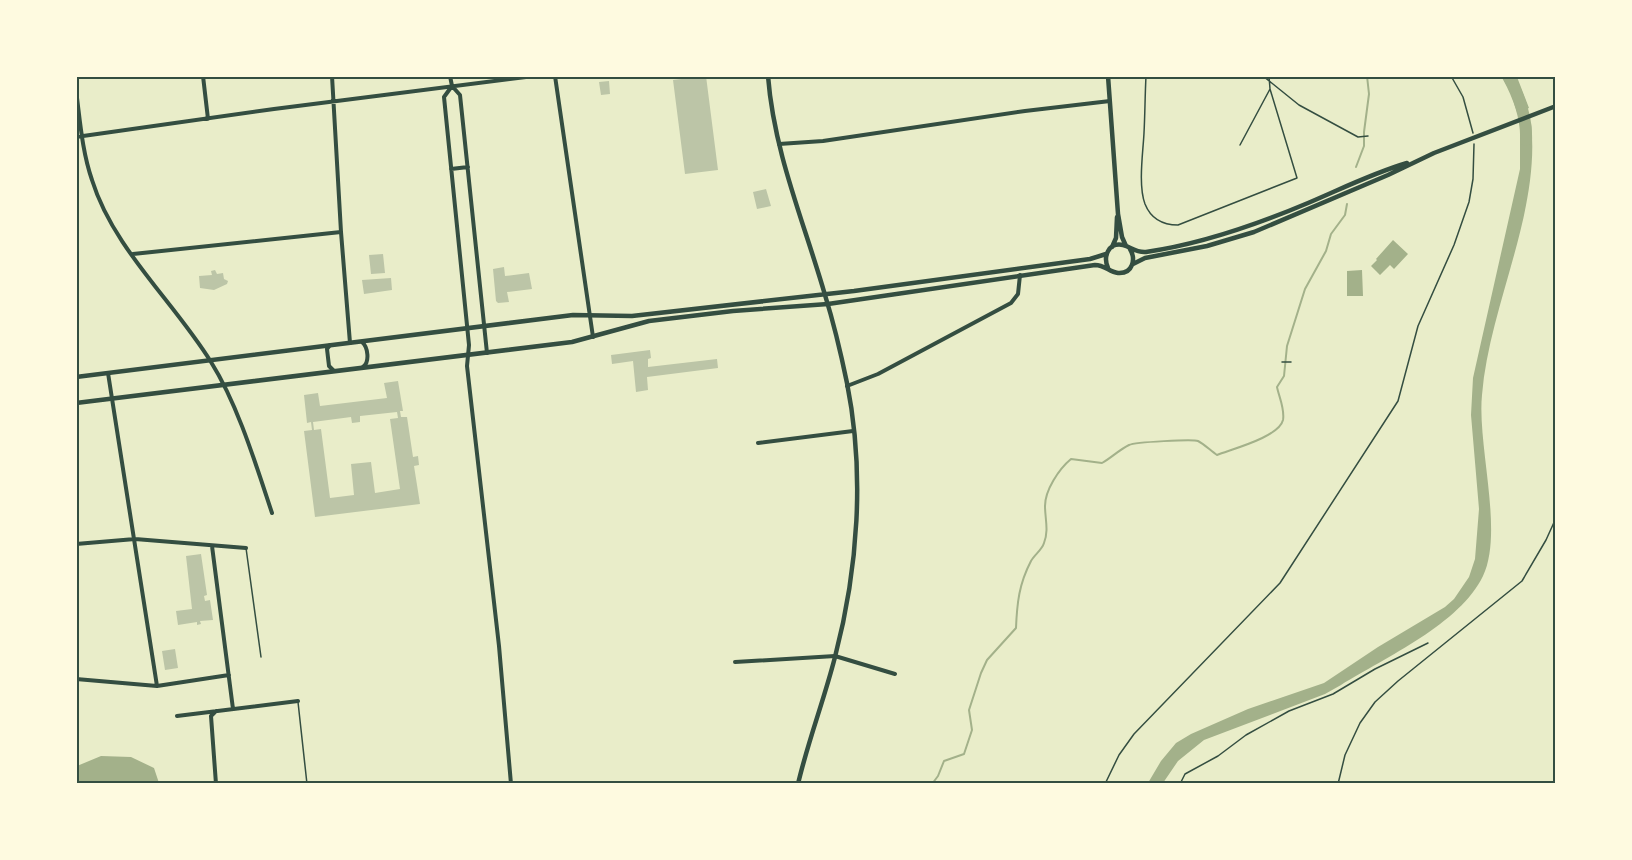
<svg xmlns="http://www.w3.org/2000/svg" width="1632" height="860" font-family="Montserrat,sans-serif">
	<rect width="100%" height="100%" fill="#e9edc9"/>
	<path fill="#a3b18a" d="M1502 77H1517L1529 108 1517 112 1510 91Z
		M1531 123C1541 213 1489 306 1482 395 1477 445 1504 532 1483 576 1460 624 1386 657 1341 685L1325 694 1204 740 1178 761 1163 783H1148L1161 761 1176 743 1191 734 1248 709 1324 683 1378 647 1445 607 1454 599 1469 577 1475 559 1479 509 1471 415 1473 378 1520 169V127Z
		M1393 240 1408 254 1394 269 1390 265 1380 275 1371 266 1377 260 1376 259Z
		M1362 270 1363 296H1347V271Z
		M101 756 131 757 154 768 159 783H77V766Z"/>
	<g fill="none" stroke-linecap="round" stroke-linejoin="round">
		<path stroke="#a3b18a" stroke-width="2" d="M1356 167 1364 146V132L1369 94 1367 76
			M932 784 938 776 944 761 964 754 972 730 969 710 981 673 987 660 1016 628C1017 603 1019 584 1031 561 1034 555 1042 550 1044 543 1049 530 1045 519 1045 506 1045 490 1059 469 1071 459L1102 463C1111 458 1119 450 1129 445 1135 442 1193 439 1198 441 1204 444 1211 451 1217 455 1232 449 1279 437 1283 420 1285 409 1279 397 1277 387L1284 376 1287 346 1305 289 1326 251 1331 234 1345 215 1347 204"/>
		<path stroke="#a3b18a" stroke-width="12" d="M1508 76C1519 96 1527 118 1526 140"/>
	</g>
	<path fill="#bcc5a7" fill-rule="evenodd" d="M706 76 718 170 685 174 673 80Z
		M609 81 610 94 601 95 599 82Z
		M766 189 771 206 757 209 753 192Z
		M383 254 385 273 371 274 369 255Z
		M504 267 505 276 529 273 532 289 507 292 509 302 498 303 496 301 493 269Z
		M215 270 217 274 223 273 224 279 228 281 227 284 214 290 200 288 199 276 212 275 211 271Z
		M391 278 392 290 364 294 362 280Z
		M650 350 651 358 648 359V367L717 359 718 368 647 377 648 390 636 392 633 361 612 364 611 355Z
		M398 381 403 411H400L401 417H407L413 457 418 456 419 465 414 466 420 504 315 517 304 431 312 430 311 422 307 423 304 395 318 393 320 406 387 398 384 383ZM397 412 398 418 390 419 400 489 375 493 371 462 351 464 354 495 330 498 321 429 314 430 313 422 351 417 352 423 360 422V416Z
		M201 554 207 595 204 596 205 601 210 600 213 620 200 621 201 624 197 625V622L178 625 176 611 192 609 186 556Z
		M175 649 178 668 165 670 162 651Z"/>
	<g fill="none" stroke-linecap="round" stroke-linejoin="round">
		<path stroke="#344e41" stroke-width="1.5" d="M1146 76C1145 95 1145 114 1144 133 1143 153 1138 185 1145 204 1151 219 1163 225 1178 225L1297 178 1270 89
			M1263 76 1299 105 1358 137 1368 136
			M1451 76 1463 97 1473 133
			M1240 145 1270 89 1269 76
			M1282 362H1291
			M1105 784 1119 755 1134 734 1280 583 1398 401 1418 326 1454 245 1469 202 1473 179 1474 144
			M1180 784 1185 774 1218 756 1246 735 1289 711 1333 694 1375 669 1428 643
			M1338 784 1345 755 1360 723 1375 702 1398 681 1522 581 1546 540 1556 518"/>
		<path stroke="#344e41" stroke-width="1.5" d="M246 548 261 657
			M298 702 307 784"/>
		<path stroke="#344e41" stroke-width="4" d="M203 76 208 119
			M332 76 341 232 350 343
			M450 76 452 86 460 95 487 353
			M555 76 593 337
			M452 86 444 97 469 345 467 366 499 646 511 784
			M76 90C80 120 82 151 92 180 113 248 174 302 211 362 238 405 256 465 272 513
			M76 137 274 109 534 76
			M779 144 823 141 1025 111 1110 101
			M451 169 468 167
			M133 254 341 232
			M362 342C368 347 370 362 363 367
			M330 345 327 349 329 366 334 371
			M108 373 157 686
			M847 386 878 374 1011 303 1018 294 1020 275
			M758 443 853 431
			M76 544 135 539 246 548
			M212 546 233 709
			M735 662 835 656 895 674
			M76 679 157 686 229 675
			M216 711 211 716 216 784
			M177 716 298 701"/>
		<path stroke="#344e41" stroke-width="4.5" d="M768 76C774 153 804 222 825 295 834 324 841 354 847 383 865 473 858 569 835 657 824 700 808 741 798 784
			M1108 76 1118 214 1122 237 1126 246
			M1112 247 1116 238 1117 217
			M1133 264 1145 258 1207 246 1254 232 1388 175 1434 153 1556 106
			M1108 268C1103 257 1108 242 1123 245 1131 247 1136 253 1146 252 1202 244 1256 225 1308 203 1341 189 1373 173 1407 163
			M76 377 573 315 632 316 854 291 1090 259 1106 254
			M76 403 572 342 649 321 733 311 828 304 1095 265C1105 265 1109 272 1118 273 1133 274 1136 259 1130 249"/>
	</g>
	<rect width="1632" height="860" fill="none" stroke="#fefae0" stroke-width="156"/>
	<rect x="78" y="78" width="1476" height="704" fill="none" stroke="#344e41" stroke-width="2"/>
</svg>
